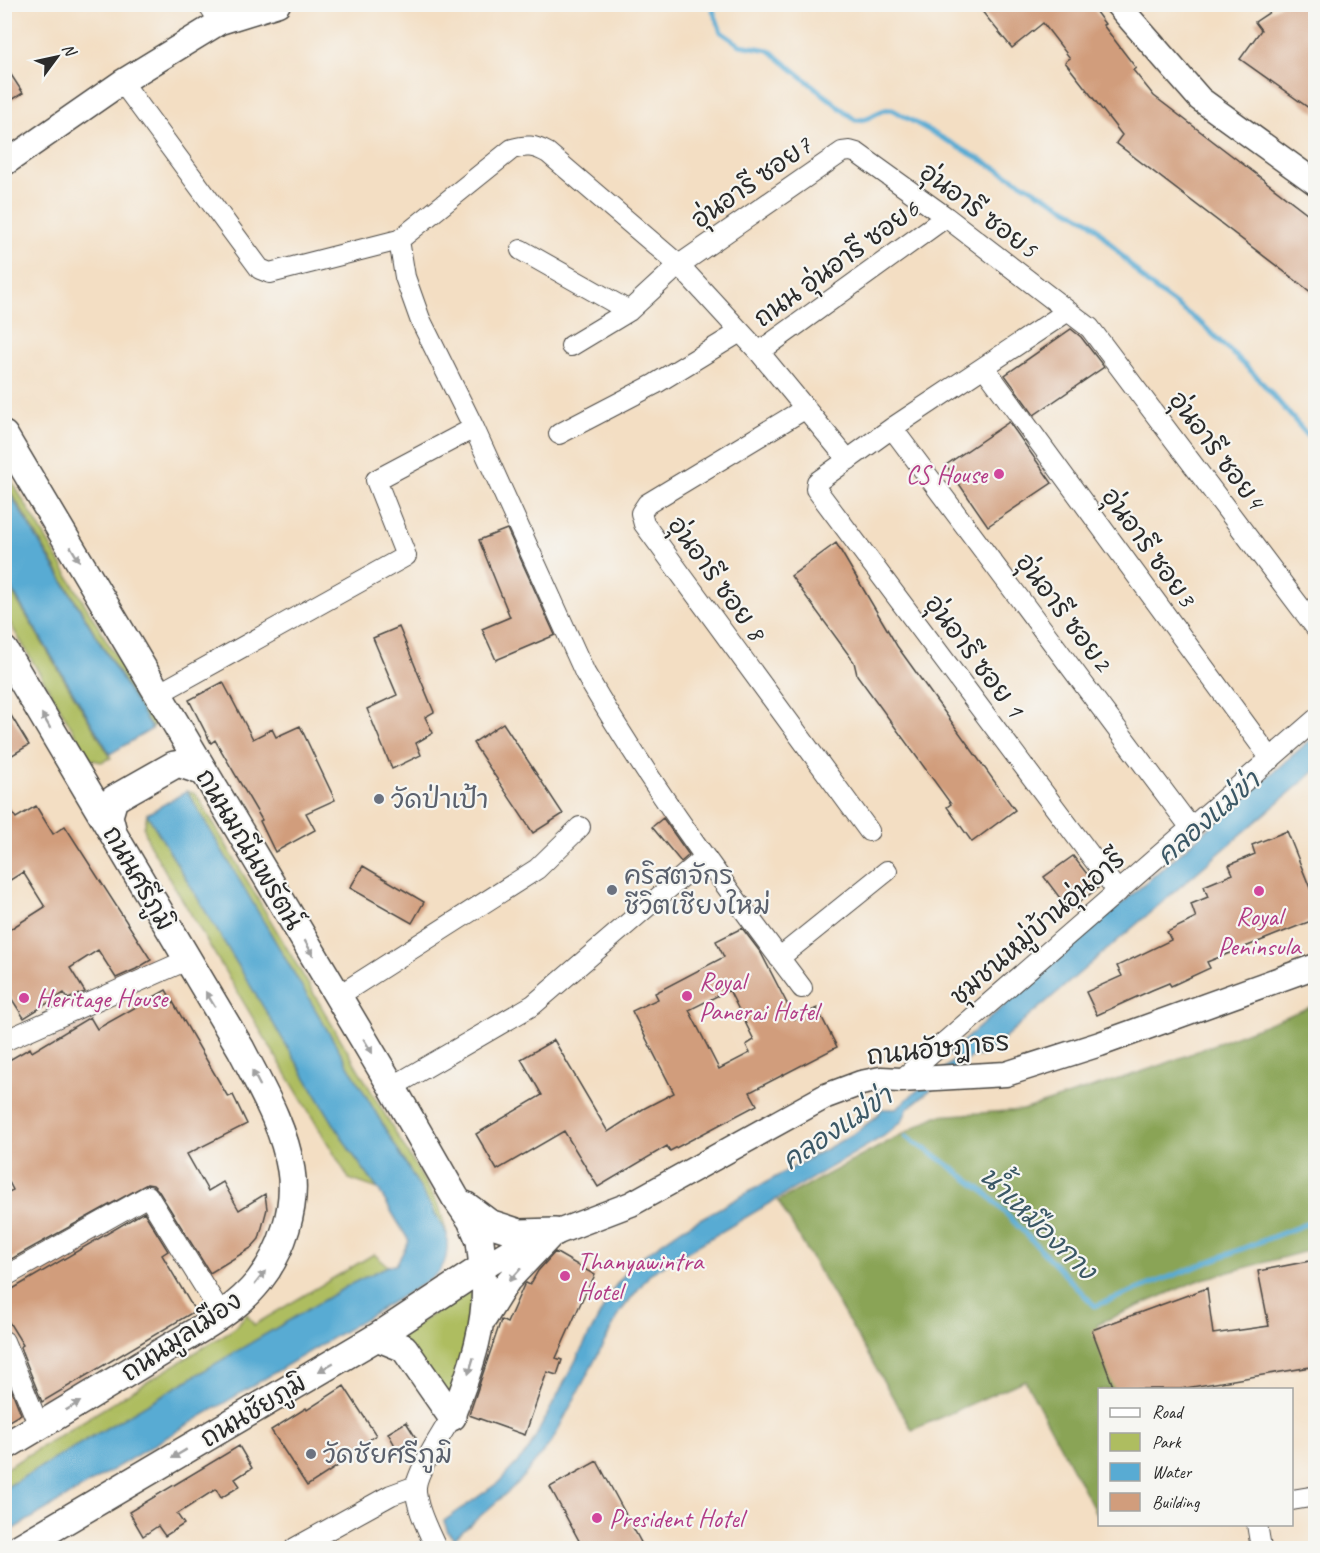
<svg xmlns="http://www.w3.org/2000/svg" width="1320" height="1553" font-family="Caveat,'Playpen Sans Thai',sans-serif">
	<rect width="100%" height="100%" fill="#f6f6f2"/>
	<filter id="ink" filterUnits="userSpaceOnUse"><feTurbulence type="fractalNoise" baseFrequency=".0167" numOctaves="2"/><feDisplacementMap in="SourceGraphic" scale="12" xChannelSelector="R" yChannelSelector="G"/><feConvolveMatrix kernelMatrix="1 2 1 2 8 2 1 2 1" color-interpolation-filters="sRGB"/></filter>
	<filter id="wash" filterUnits="userSpaceOnUse"><feTurbulence type="fractalNoise" baseFrequency=".008" numOctaves="4" result="noise"/><feDisplacementMap in="SourceGraphic" scale="24" xChannelSelector="R" yChannelSelector="G"/><feGaussianBlur stdDeviation="1.35" result="paint"/><feColorMatrix in="noise" values="0 0 0 0 0 0 0 0 0 0 0 0 0 0 0 0 0 1.4 0 .05"/><feComposite in="paint" operator="in"/></filter>
	<g filter="url(#wash)">
		<rect width="100%" height="100%" fill="#f3dec3"/>
		<path fill="#aebd60" stroke="#6c7446" stroke-width="1.5" d="M4 468 155 722 152 729 5 482Z
			M5 580 111 758 101 762 90 759 5 615Z
			M187 791 196 794 439 1206 447 1234Z
			M147 814 349 1149 378 1189 349 1179 149 844 144 828Z
			M374 1254 388 1266 351 1284 5 1488V1469L232 1330 247 1314 254 1325Z
			M478 1285 451 1404 397 1337Z"/>
		<path fill="#8aa456" stroke="#5a6840" stroke-width="1.5" d="M1315 1005V1249L1199 1280 1097 1324 1119 1389 1100 1390 1099 1519 1025 1380 912 1430 778 1201 936 1116 1023 1110 1162 1065Z"/>
		<path fill="#58abd3" stroke="#426b7f" stroke-width="1.5" d="M4 484 152 729 110 754 5 578Z
			M1315 736V771L983 1056H973L908 1108 902 1121 884 1136 651 1273 621 1311 552 1441 519 1482 454 1539 448 1532 444 1521 499 1482 528 1451 614 1288 634 1262 682 1229 855 1133 877 1116 882 1109H895L959 1056 947 1055Z
			M187 791 447 1234C448 1253 447 1267 431 1279L5 1534V1488L351 1284 388 1266 396 1265 409 1241 378 1189 349 1149 147 814Z"/>
		<g fill="none" stroke-linecap="round" stroke-linejoin="round">
			<path stroke="#58abd3" stroke-width="5" d="M716 4 713 10 721 32 740 45 769 50 855 120C869 122 877 109 891 109L1091 222 1148 284 1202 324 1258 378 1316 445
				M906 1137 939 1158 987 1194 1095 1306 1316 1220
				M413 1548 428 1541"/>
		</g>
		<g id="blocks">
			<path fill="#d19d7c" fill-rule="evenodd" d="M976 4H1090L1105 24 1103 25 1136 68 1133 70 1154 96 1316 220V296L1116 143 1122 135 1065 62 1070 58 1043 23 1012 48Z
				M1282 4H1316V113L1240 59 1261 30 1255 22Z
				M4 64 23 93 4 105Z
				M1071 329 1081 337 1104 367 1034 415 1005 375Z
				M1009 422 1052 483 988 526 946 465Z
				M507 529 555 635 496 660 482 629 510 617 479 540Z
				M836 543 897 646 1015 810 972 842 947 807 951 804 857 675 854 662 791 576Z
				M399 627 434 712 425 717 433 733 416 743 421 755 392 769 367 709 397 695 373 638Z
				M223 682 253 739 272 729 276 737 300 726 335 800 306 813 315 830 275 852 260 821 262 820 215 740 211 743 189 700Z
				M4 704 29 745 4 760Z
				M503 723 563 814 533 833 473 743Z
				M4 801 16 818 36 806 53 834 65 826 151 960 136 969 116 978 98 950 70 968 85 992 68 999 64 993 24 1018 4 987V933L45 907 23 872 4 884Z
				M663 818 689 855 681 862 652 827Z
				M1287 831 1316 903V919L1207 962 1210 968 1171 986 1169 983 1152 990 1097 1015 1086 992 1122 976 1117 966 1171 940 1167 932 1196 918 1191 904 1208 897 1204 886 1233 874 1229 865 1255 854 1252 845Z
				M1073 856 1098 888 1069 910 1044 877Z
				M363 866 424 902 412 923 350 888Z
				M742 928 761 953 795 1019 817 1008 837 1047 750 1092 757 1105 670 1151 667 1146 598 1187 564 1131 497 1170 476 1134 542 1095 521 1059 554 1040 608 1132 643 1109 674 1093 632 1011 658 999 655 993 724 957 716 941ZM729 990 754 1040 746 1045 750 1053 719 1069 689 1010Z
				M166 990 228 1097 233 1095 247 1124 187 1154 208 1191 223 1182 239 1210 265 1194 267 1209 259 1239 251 1248 210 1273 158 1190 153 1185 147 1184 4 1263V1194L13 1190 4 1172V1063L30 1048 32 1052 90 1017 97 1029Z
				M144 1212 168 1251 162 1255 195 1311 42 1402 20 1347 23 1345 4 1314V1294Z
				M555 1252 595 1275 583 1298 556 1358 562 1360 557 1375 547 1372 525 1435 469 1415 501 1320 507 1323 524 1285 526 1283 530 1285 538 1271Z
				M1310 1261 1316 1289V1366L1180 1389H1114L1092 1330 1207 1288 1213 1334 1269 1326 1258 1271Z
				M10 1386 21 1414 4 1424V1389Z
				M344 1386 376 1435 339 1460 341 1464 307 1486 271 1430 306 1408 307 1410Z
				M406 1422 416 1438 397 1449 388 1433Z
				M239 1446 252 1468 235 1479 240 1486 221 1498 216 1489 177 1514 184 1524 165 1536 158 1526 143 1536 129 1512Z
				M597 1461 644 1548H583L550 1487Z"/>
		</g>
	</g>
	<g filter="url(#ink)">
		<use href="#blocks" fill-opacity="0" stroke="#494642" stroke-width="1.5"/>
		<g fill="none" stroke-linecap="round" stroke-linejoin="round">
			<g stroke="#494642" stroke-width="22">
				<path id="minor" d="M208 4 220 22
					M122 82 260 269 270 273 399 240 512 149C526 145 534 145 548 153L679 265 759 352 848 460
					M399 240 405 277 420 319 474 428 585 673C649 784 725 886 802 988
					M521 250 629 311
					M1068 311 892 428 817 482 816 489 1118 892
					M571 346 629 311 679 265 842 152 850 151 857 153 946 217 1090 328 1316 628
					M759 352 946 217
					M984 367 1271 759
					M806 408 647 504 641 513 644 524 869 831
					M892 428 1191 828
					M559 434 655 384 740 332
					M158 694 406 556 376 480 474 428
					M779 958 887 871
					M338 996 537 869 580 827
					M4 1041 187 960
					M901 1080 1316 719
					M392 1087 533 1005 704 858
					M4 1277 148 1196 222 1315
					M4 1341 39 1426
					M1292 1500 1316 1496
					M1257 1524 1261 1548
					M295 1548 391 1495 416 1486
					M436 1548C429 1532 415 1506 416 1487 417 1472 443 1431 452 1417"/>
			</g>
			<g stroke="#494642" stroke-width="27">
				<path id="tertiary" d="M1117 4 1200 99 1316 183
					M4 164 122 82 220 22 278 4
					M485 1318 508 1281 549 1238
					M452 1417C471 1369 489 1320 483 1267L511 1250 631 1204 826 1096 861 1083 881 1079 901 1080 1006 1074 1100 1044 1316 966"/>
			</g>
			<g stroke="#494642" stroke-width="30">
				<path id="secondary" d="M4 435 392 1087 455 1197 471 1220 480 1241 483 1267 377 1337 19 1548
					M4 650 241 1049C261 1088 284 1126 291 1170 297 1207 282 1252 259 1281 234 1313 194 1332 160 1353 109 1384 57 1416 4 1447
					M113 832 109 816 114 799 174 765 181 764 204 772
					M465 1205 489 1223 520 1233 555 1232
					M377 1337 404 1348 452 1417"/>
			</g>
			<use href="#minor" stroke="#fff" stroke-width="20"/>
			<use href="#tertiary" stroke="#fff" stroke-width="24"/>
			<use href="#secondary" stroke="#fff" stroke-width="27"/>
		</g>
		<defs><path id="oneway-solid" d="M-6-.8H1V-3.2L6.5 0L1 3.2V.8H-6Z" transform="scale(1.5)"/></defs>
		<g fill="#a0a0a0">
			<use href="#oneway-solid" transform="translate(75 554) rotate(59)"/>
			<use href="#oneway-solid" transform="translate(46 721) rotate(-120)"/>
			<use href="#oneway-solid" transform="translate(309 948) rotate(60)"/>
			<use href="#oneway-solid" transform="translate(210 999) rotate(-121)"/>
			<use href="#oneway-solid" transform="translate(368 1046) rotate(59)"/>
			<use href="#oneway-solid" transform="translate(256 1078) rotate(-118)"/>
			<use href="#oneway-solid" transform="translate(515 1275) rotate(132)"/>
			<use href="#oneway-solid" transform="translate(260 1278) rotate(-52)"/>
			<use href="#oneway-solid" transform="translate(471 1366) rotate(107)"/>
			<use href="#oneway-solid" transform="translate(326 1367) rotate(150)"/>
			<use href="#oneway-solid" transform="translate(73 1406) rotate(-31)"/>
			<use href="#oneway-solid" transform="translate(179 1454) rotate(149)"/>
		</g>
	</g>
	<g fill="#d1479c" stroke="#f6f6f2" stroke-width="2">
		<circle cx="999" cy="474" r="6"/>
		<circle cx="1259" cy="891" r="6"/>
		<circle cx="687" cy="996" r="6"/>
		<circle cx="24" cy="998" r="6"/>
		<circle cx="565" cy="1276" r="6"/>
		<circle cx="597" cy="1518" r="6"/>
	</g>
	<g fill="#6b7280" stroke="#f6f6f2" stroke-width="2">
		<circle cx="379" cy="799" r="6"/>
		<circle cx="612" cy="890" r="6"/>
		<circle cx="311" cy="1454" r="6"/>
	</g>
	<g text-anchor="middle" stroke-width="4.5" stroke-linejoin="round" paint-order="stroke">
		<g font-size="26" fill="#2b2b2b" stroke="#f6f6f2">
			<text transform="translate(751 182) rotate(-35)" y="9">อุ่นอารี ซอย7</text>
			<text transform="translate(979 210) rotate(37)" y="9">อุ่นอารี ซอย5</text>
			<text transform="translate(836 263) rotate(-36)" y="9">ถนน อุ่นอารี ซอย6</text>
			<text transform="translate(1217 450) rotate(53)" y="9">อุ่นอารี ซอย4</text>
			<text transform="translate(1149 547) rotate(54)" y="9">อุ่นอารี ซอย3</text>
			<text transform="translate(717 578) rotate(54)" y="9">อุ่นอารี ซอย 8</text>
			<text transform="translate(1064 612) rotate(53)" y="9">อุ่นอารี ซอย2</text>
			<text transform="translate(975 656) rotate(53)" y="9">อุ่นอารี ซอย 1</text>
			<text transform="translate(250 849) rotate(59)" y="9">ถนนมณีนพรัตน์</text>
			<text transform="translate(139 878) rotate(60)" y="9">ถนนศรีภูมิ</text>
			<text transform="translate(1037 927) rotate(-41)" y="9">ชุมชนหมู่บ้านอุ่นอารี</text>
			<text transform="translate(938 1048) rotate(-6)" y="9">ถนนอัษฎาธร</text>
			<text transform="translate(181 1336) rotate(-34)" y="9">ถนนมูลเมือง</text>
			<text transform="translate(253 1410) rotate(-31)" y="9">ถนนชัยภูมิ</text>
		</g>
		<g font-size="26" fill="#b23c85" stroke="#f6f6f2" text-anchor="start">
			<text x="987" y="483" text-anchor="end">CS House</text>
			<text x="1259" y="925" text-anchor="middle">Royal<tspan x="1259" dy="30">Peninsula</tspan></text>
			<text x="699" y="990">Royal<tspan x="699" dy="30">Panerai Hotel</tspan></text>
			<text x="36" y="1007">Heritage House</text>
			<text x="577" y="1270">Thanyawintra<tspan x="577" dy="30">Hotel</tspan></text>
			<text x="609" y="1527">President Hotel</text>
		</g>
		<g font-size="26" fill="#5b616d" stroke="#f6f6f2" text-anchor="start">
			<text x="391" y="808">วัดป่าเป้า</text>
			<text x="624" y="884">คริสตจักร<tspan x="624" dy="30">ชีวิตเชียงใหม่</tspan></text>
			<text x="323" y="1463">วัดชัยศรีภูมิ</text>
		</g>
		<g font-size="27" font-style="italic" fill="#3b5866" stroke="#f6f6f2">
			<text transform="translate(1208 818) rotate(-41)" y="9">คลองแม่ข่า</text>
			<text transform="translate(837 1128) rotate(-34)" y="9">คลองแม่ข่า</text>
			<text transform="translate(1038 1223) rotate(44)" y="9">น้ำเหมืองกาง</text>
		</g>
	</g>
	<rect width="1320" height="1553" fill="none" stroke="#f6f6f2" stroke-width="24"/>
	<rect x="1098" y="1388" width="195" height="138" fill="#f6f6f2" stroke="#a5a5a2" stroke-width="1.5"/>
	<rect x="1110" y="1408" width="30" height="9" fill="#ffffff" stroke="#a5a5a2" stroke-width="1.5"/>
	<text x="1152" y="1418" font-size="18" fill="#2b2b2b">Road</text>
	<rect x="1110" y="1433" width="30" height="18" fill="#aebd60" stroke="#a5a5a2" stroke-width="1.5"/>
	<text x="1152" y="1448" font-size="18" fill="#2b2b2b">Park</text>
	<rect x="1110" y="1463" width="30" height="18" fill="#58abd3" stroke="#a5a5a2" stroke-width="1.5"/>
	<text x="1152" y="1478" font-size="18" fill="#2b2b2b">Water</text>
	<rect x="1110" y="1493" width="30" height="18" fill="#d19d7c" stroke="#a5a5a2" stroke-width="1.5"/>
	<text x="1152" y="1508" font-size="18" fill="#2b2b2b">Building</text>
	<g transform="translate(57 57) rotate(57)" stroke="#f6f6f2" stroke-width="4.5" paint-order="stroke">
	<path d="M0-4.5L10 22L0 15L-10 22Z" fill="#2b2b2b"/>
	<text y="-9" font-size="16" font-weight="bold" text-anchor="middle" fill="#2b2b2b">N</text>
	</g>
</svg>
